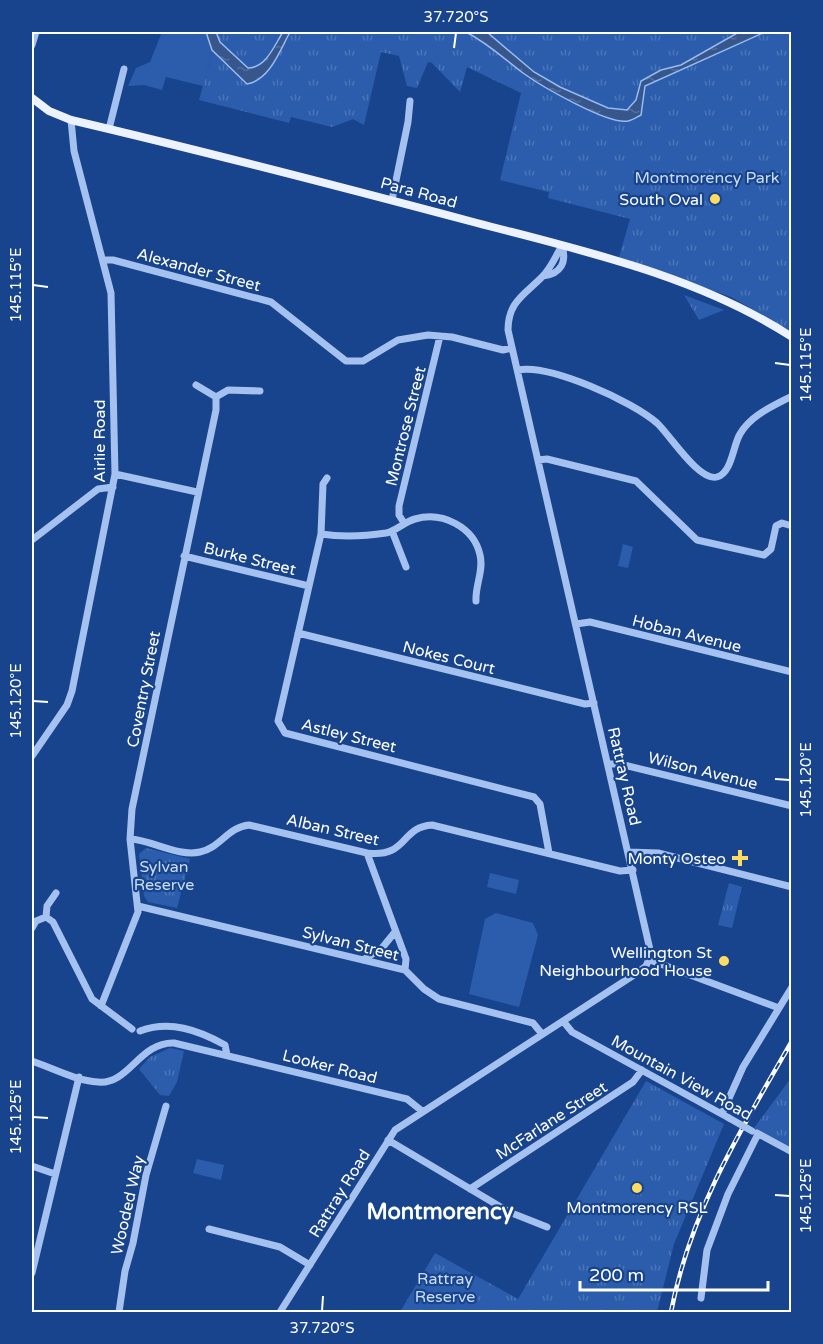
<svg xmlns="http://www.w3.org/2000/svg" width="823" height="1344" font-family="'Varela Round',sans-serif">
	<defs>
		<pattern id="park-tufts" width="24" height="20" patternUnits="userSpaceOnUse" patternTransform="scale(1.5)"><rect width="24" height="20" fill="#2b5dac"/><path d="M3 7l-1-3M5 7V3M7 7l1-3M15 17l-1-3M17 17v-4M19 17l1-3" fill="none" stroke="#4b75b8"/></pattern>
		<pattern id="water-ripples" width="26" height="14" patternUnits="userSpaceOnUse" patternTransform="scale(1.5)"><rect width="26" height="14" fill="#36568c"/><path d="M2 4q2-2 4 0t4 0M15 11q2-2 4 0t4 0" fill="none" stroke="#546f9d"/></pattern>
	</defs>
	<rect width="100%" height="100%" fill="#18448d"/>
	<path fill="#2b5dac" d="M162 32H211L215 42 203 86 166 77 162 90 144 85 128 86 136 68 150 62Z
		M623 544 633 547 628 568 618 566Z
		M490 873 519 880 516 894 487 887Z
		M496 913 533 923 538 935 519 1007 469 994 485 919Z
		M197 1159 224 1165 221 1180 193 1173Z"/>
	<path fill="url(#park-tufts)" d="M211 32H791V331L731 297 619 257 630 219 548 198 549 192 500 180 521 93 467 67 460 92 432 63 428 62 417 88 407 86 399 56 381 52 364 125 353 119 332 127 291 117 289 123 199 100 215 42Z
		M684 295 724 310 699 320Z
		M146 848 190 859 177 908 148 902 144 896 139 854Z
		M729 883 742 887 732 928 718 925Z
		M170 1048 184 1051 177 1082 169 1096 160 1095 139 1069 150 1057Z
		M791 1078V1148L754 1128Z
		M646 1081 724 1124 674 1244 657 1312H400L435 1253 518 1299Z"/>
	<path fill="url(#water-ripples)" stroke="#97bbf1" stroke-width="1.5" d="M206 32H216L220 42 248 68C266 68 274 46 283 32H290C280 50 270 80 247 84L212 50Z
		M466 32 488 33 534 72 560 87 608 108 627 110 636 100 641 81 661 70 681 65 739 32H765L645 86 641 115C637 117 632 120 628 121 608 125 541 86 523 73 503 58 489 44 466 32Z"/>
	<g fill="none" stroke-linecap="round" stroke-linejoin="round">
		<path stroke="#a4c1ef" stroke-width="7" d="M32 45 36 32
			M109 129 124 69
			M392 200 408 122 410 101
			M103 260H113L271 302 346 361H363L398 340 428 335 452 337 503 350 512 348
			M543 276C561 274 567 262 562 246
			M518 370C550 364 632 401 657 423 670 435 699 482 717 477 732 473 733 445 740 434 751 415 773 406 792 396
			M216 397 228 390 260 391
			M538 460 547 459 636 481 697 540 764 555 771 549 776 526 782 523 792 526
			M115 474 197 492
			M327 478 323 484 321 534 278 721 285 733 534 797 540 804 549 853
			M404 523 399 515V506L440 336
			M392 531 406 567
			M321 534C341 537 366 536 386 533 396 531 404 522 415 519 442 511 474 527 480 555 484 570 475 586 476 601
			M32 540 98 489 113 487
			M184 556 309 586
			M576 624 590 622 792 672
			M298 633 585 704 594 703
			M32 756 67 705 72 691 115 474 111 293 74 151 71 120
			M609 764H620L792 806
			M130 839C152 840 178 857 200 852 220 848 228 827 249 825L367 853C408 858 400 827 432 825L620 871 633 870
			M629 852 658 853 792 887
			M367 853 406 959 405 970
			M138 906 405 970 424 989 439 999 533 1023 542 1034
			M46 917 53 922 92 999 132 1029
			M46 917 47 906 56 893
			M32 928 36 921 46 917
			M363 960 382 948 395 932
			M650 960 779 1008
			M101 1006 138 912 130 839 132 809 216 410V397L196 385
			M563 1021 572 1032 729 1118
			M140 1031C170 1020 198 1030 225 1045L227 1055
			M32 1061C52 1068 77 1081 98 1082 129 1085 139 1042 174 1043L407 1099 422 1111
			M722 1114 743 1067 792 987
			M757 1133 792 1152
			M388 1140 509 1212 547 1227
			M32 1166 55 1174
			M470 1189 633 1082 642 1070
			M209 1229 280 1247 310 1265
			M32 1273 79 1077
			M701 1298 707 1250 728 1194 758 1134
			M119 1312 125 1271 133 1243 146 1175 166 1106
			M280 1312 395 1130 637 973 646 966 651 954 508 330C508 302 524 295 542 277 551 268 555 257 562 246"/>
		<path stroke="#ecf2ff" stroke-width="8" d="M32 98 49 111 71 120C207 152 342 187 477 223 584 251 698 276 792 337"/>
		<g stroke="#fff" stroke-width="4.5">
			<path id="rail" d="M671 1312C690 1212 741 1129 792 1041"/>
		</g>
		<use href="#rail" stroke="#18448d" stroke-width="2" stroke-dasharray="7" stroke-linecap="butt"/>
		<path stroke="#a4c1ef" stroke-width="7" d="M729 1118 752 1131"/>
	</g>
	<path fill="none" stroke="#fff" stroke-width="2" d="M454 48 456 33M33 285 48 287M775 363 790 365M33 701 48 702M775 779 790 780M33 1117 48 1118M775 1195 790 1196M322 1311 323 1296"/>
	<g fill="#ffdb62" stroke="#18448d" stroke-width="2">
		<circle cx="715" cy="199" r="6"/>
		<path d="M737 849h6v6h6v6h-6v6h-6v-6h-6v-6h6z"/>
		<circle cx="724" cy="961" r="6"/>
		<circle cx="637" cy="1188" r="6"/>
	</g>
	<g text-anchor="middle" stroke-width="4.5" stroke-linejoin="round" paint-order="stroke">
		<g font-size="16" fill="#caddfa" stroke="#18448d">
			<text x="707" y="183">Montmorency Park</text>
			<text x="164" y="872">Sylvan<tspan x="164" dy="18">Reserve</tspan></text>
			<text x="445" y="1284">Rattray<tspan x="445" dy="18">Reserve</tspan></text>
		</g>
		<g font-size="16" fill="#fff" stroke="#18448d">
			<text transform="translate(419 192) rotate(15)" y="6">Para Road</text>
			<text transform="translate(199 269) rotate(15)" y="6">Alexander Street</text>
			<text transform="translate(405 426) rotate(-76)" y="6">Montrose Street</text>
			<text transform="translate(99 441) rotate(-90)" y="6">Airlie Road</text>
			<text transform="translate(250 558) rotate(14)" y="6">Burke Street</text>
			<text transform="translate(687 633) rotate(14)" y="6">Hoban Avenue</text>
			<text transform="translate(449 657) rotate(14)" y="6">Nokes Court</text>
			<text transform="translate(143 689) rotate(-79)" y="6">Coventry Street</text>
			<text transform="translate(349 735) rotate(14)" y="6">Astley Street</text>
			<text transform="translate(703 770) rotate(14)" y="6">Wilson Avenue</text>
			<text transform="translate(625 776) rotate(77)" y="6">Rattray Road</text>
			<text transform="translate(333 829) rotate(13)" y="6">Alban Street</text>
			<text transform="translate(351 943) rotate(14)" y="6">Sylvan Street</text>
			<text transform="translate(330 1066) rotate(14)" y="6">Looker Road</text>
			<text transform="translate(682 1077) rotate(29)" y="6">Mountain View Road</text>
			<text transform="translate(551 1120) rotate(-33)" y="6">McFarlane Street</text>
			<text transform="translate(339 1193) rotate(-58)" y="6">Rattray Road</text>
			<text transform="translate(127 1205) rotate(-77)" y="6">Wooded Way</text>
		</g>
		<g font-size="16" fill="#fff" stroke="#18448d" text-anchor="end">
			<text x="703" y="205">South Oval</text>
			<text x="726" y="864">Monty Osteo</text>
			<text x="712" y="958">Wellington St<tspan x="712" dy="18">Neighbourhood House</tspan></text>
			<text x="637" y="1213" text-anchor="middle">Montmorency RSL</text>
		</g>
		<g font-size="22" font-weight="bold" fill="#fff" stroke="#18448d">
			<text x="440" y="1219">Montmorency</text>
		</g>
	</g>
	<rect width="823" height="1344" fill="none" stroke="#18448d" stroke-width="66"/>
	<path d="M580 1281v9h188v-9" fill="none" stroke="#ffffff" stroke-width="3"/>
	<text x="589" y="1281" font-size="18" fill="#ffffff" stroke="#18448d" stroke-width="4.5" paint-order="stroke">200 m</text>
	<rect x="33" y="33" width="757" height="1278" fill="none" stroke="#fff" stroke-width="2"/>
	<g font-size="15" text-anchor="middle" fill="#fff">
		<text x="456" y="22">37.720°S</text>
		<text transform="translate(16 285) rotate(-90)" y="5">145.115°E</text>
		<text transform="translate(806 365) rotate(-90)" y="5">145.115°E</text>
		<text transform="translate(16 701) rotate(-90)" y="5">145.120°E</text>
		<text transform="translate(806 780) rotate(-90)" y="5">145.120°E</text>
		<text transform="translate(16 1117) rotate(-90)" y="5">145.125°E</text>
		<text transform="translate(806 1196) rotate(-90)" y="5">145.125°E</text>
		<text x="322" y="1333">37.720°S</text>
	</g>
</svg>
